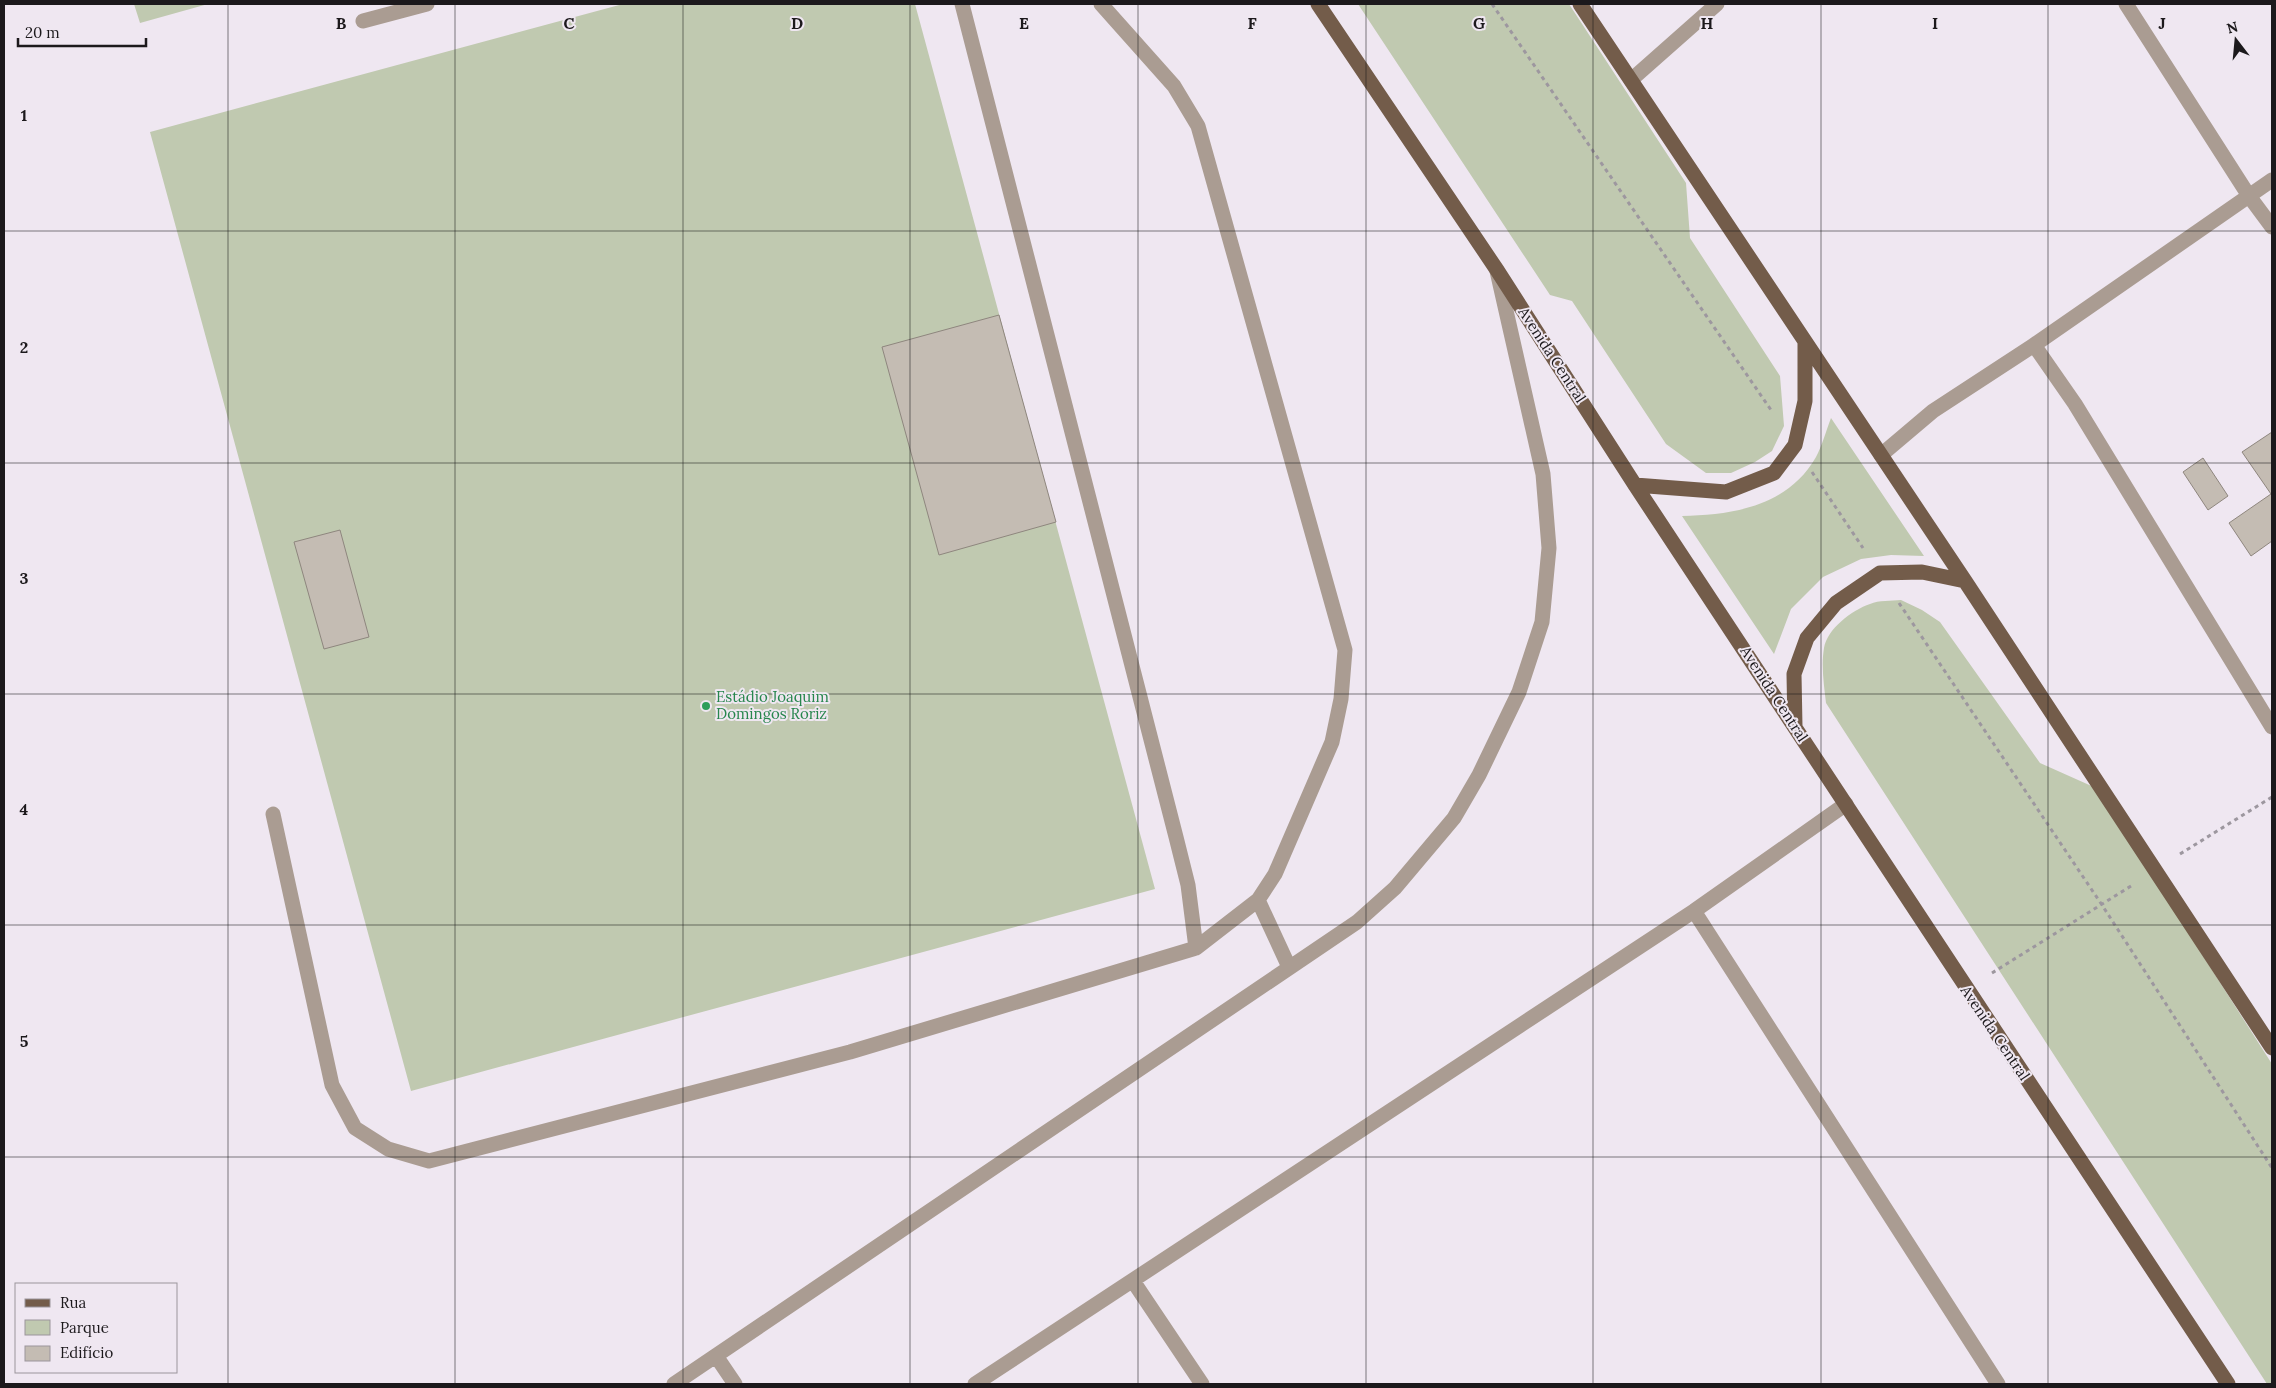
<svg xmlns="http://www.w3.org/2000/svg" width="2276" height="1388" font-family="Lora,serif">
	<rect width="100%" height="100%" fill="#efe7f1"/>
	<path fill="#c0c9b0" d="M134 4H208L140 23Z
		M623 4H915L1155 889 411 1091 150 132Z
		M1358 4H1569L1686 183 1690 238 1780 376 1784 426 1772 451 1755 462 1731 473H1706L1666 444 1572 301 1550 295Z
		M1831 418 1924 556 1891 555 1861 559 1823 577 1791 609 1774 654 1682 516C1734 515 1788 506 1816 457 1822 446 1826 431 1831 418Z
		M1901 600 1922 610 1940 622 2040 763 2096 788 2272 1064V1384H2267L1826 703C1824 686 1821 666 1824 648 1827 629 1852 610 1870 604 1879 600 1891 601 1901 600Z"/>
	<path fill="#c4bcb3" stroke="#8e867e" d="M999 315 1056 522 939 555 882 347Z
		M2272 432V541L2251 556 2229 523 2271 494 2242 452Z
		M2203 458 2228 496 2208 510 2183 472Z
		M340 530 369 637 324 649 294 542Z"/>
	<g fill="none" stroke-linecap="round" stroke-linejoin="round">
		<path stroke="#9d979f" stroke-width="3" stroke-dasharray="4 4" stroke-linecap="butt" d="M1492 4 1771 410
			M1812 472 1863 548
			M1899 603 2102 905 2272 1168
			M2180 854 2272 797
			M1992 973 2131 886"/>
		<path stroke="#aa9c92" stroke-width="15" d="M1101 4 1174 86 1198 126 1345 650 1341 699 1332 742 1275 874 1258 900 1196 948
			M2126 4 2249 196 2272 227
			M363 21 427 4
			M1631 80 1717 4
			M2034 345 2075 404 2272 727
			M1881 455 1933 411 2034 345 2272 180
			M273 814 332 1085 355 1128 388 1149 429 1161 850 1052 1196 948 1188 885 1176 837 962 4
			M1258 900 1289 967
			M1694 911 1998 1384
			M1133 1281 1202 1384
			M716 1356 735 1384
			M674 1384 1357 922 1395 888 1454 818 1479 775 1519 692 1542 622 1549 548 1543 474 1497 271
			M975 1384 1694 911 1846 804"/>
		<path stroke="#735c4a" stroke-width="15" d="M1318 4 1497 270 1635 485 2228 1384
			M1580 4 1965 581 2272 1048
			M1635 485 1726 492 1774 473 1795 445 1805 401V341
			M1795 727 1794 674 1807 638 1836 603 1880 573 1922 572 1965 581"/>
	</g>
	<path fill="none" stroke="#1c191c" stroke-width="1" stroke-opacity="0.55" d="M228 4V1384M455 4V1384M683 4V1384M910 4V1384M1138 4V1384M1366 4V1384M1593 4V1384M1821 4V1384M2048 4V1384M4 231H2272M4 463H2272M4 694H2272M4 925H2272M4 1157H2272"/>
	<circle fill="#2e9e5b" stroke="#efe7f1" stroke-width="2" cx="706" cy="706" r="5"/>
	<g text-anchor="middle" stroke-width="4" stroke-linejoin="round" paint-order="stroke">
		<g font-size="15" fill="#1c191c" stroke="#efe7f1">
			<text transform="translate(1552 355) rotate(57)" y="5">Avenida Central</text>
			<text transform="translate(1774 694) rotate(57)" y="5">Avenida Central</text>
			<text transform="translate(1995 1033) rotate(56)" y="5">Avenida Central</text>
		</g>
		<g font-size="15" fill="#27864d" stroke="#efe7f1" text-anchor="start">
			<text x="716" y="702">Estádio Joaquim<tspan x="716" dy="17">Domingos Roriz</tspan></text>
		</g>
	</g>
	<g font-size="16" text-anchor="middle" font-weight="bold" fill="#1c191c" stroke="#efe7f1" stroke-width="4" stroke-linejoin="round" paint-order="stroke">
		<text x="341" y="29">B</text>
		<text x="569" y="29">C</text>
		<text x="797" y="29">D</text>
		<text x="1024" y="29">E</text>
		<text x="1252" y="29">F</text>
		<text x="1479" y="29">G</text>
		<text x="1707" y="29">H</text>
		<text x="1935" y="29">I</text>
		<text x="2162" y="29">J</text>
		<text x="24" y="121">1</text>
		<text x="24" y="353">2</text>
		<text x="24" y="584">3</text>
		<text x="24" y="815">4</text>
		<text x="24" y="1047">5</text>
	</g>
	<rect width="2276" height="1388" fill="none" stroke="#1c191c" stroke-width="10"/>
	<rect x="15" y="1283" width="162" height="90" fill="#efe7f1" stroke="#9b959c"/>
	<rect x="25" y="1299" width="25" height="8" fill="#735c4a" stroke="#9b959c"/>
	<text x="60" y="1308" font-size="15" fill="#1c191c">Rua</text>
	<rect x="25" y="1320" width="25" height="15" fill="#c0c9b0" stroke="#9b959c"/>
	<text x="60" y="1333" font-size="15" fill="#1c191c">Parque</text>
	<rect x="25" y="1346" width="25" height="15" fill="#c4bcb3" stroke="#9b959c"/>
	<text x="60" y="1358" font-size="15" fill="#1c191c">Edifício</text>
	<g transform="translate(2236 40) rotate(344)" stroke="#efe7f1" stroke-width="4" paint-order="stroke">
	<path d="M0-4L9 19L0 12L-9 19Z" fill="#1c191c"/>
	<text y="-8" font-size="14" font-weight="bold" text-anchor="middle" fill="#1c191c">N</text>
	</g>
	<path d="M18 38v8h128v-8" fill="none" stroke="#1c191c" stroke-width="2.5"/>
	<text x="25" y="38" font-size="15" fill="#1c191c" stroke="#efe7f1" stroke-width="4" paint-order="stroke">20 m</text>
</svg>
